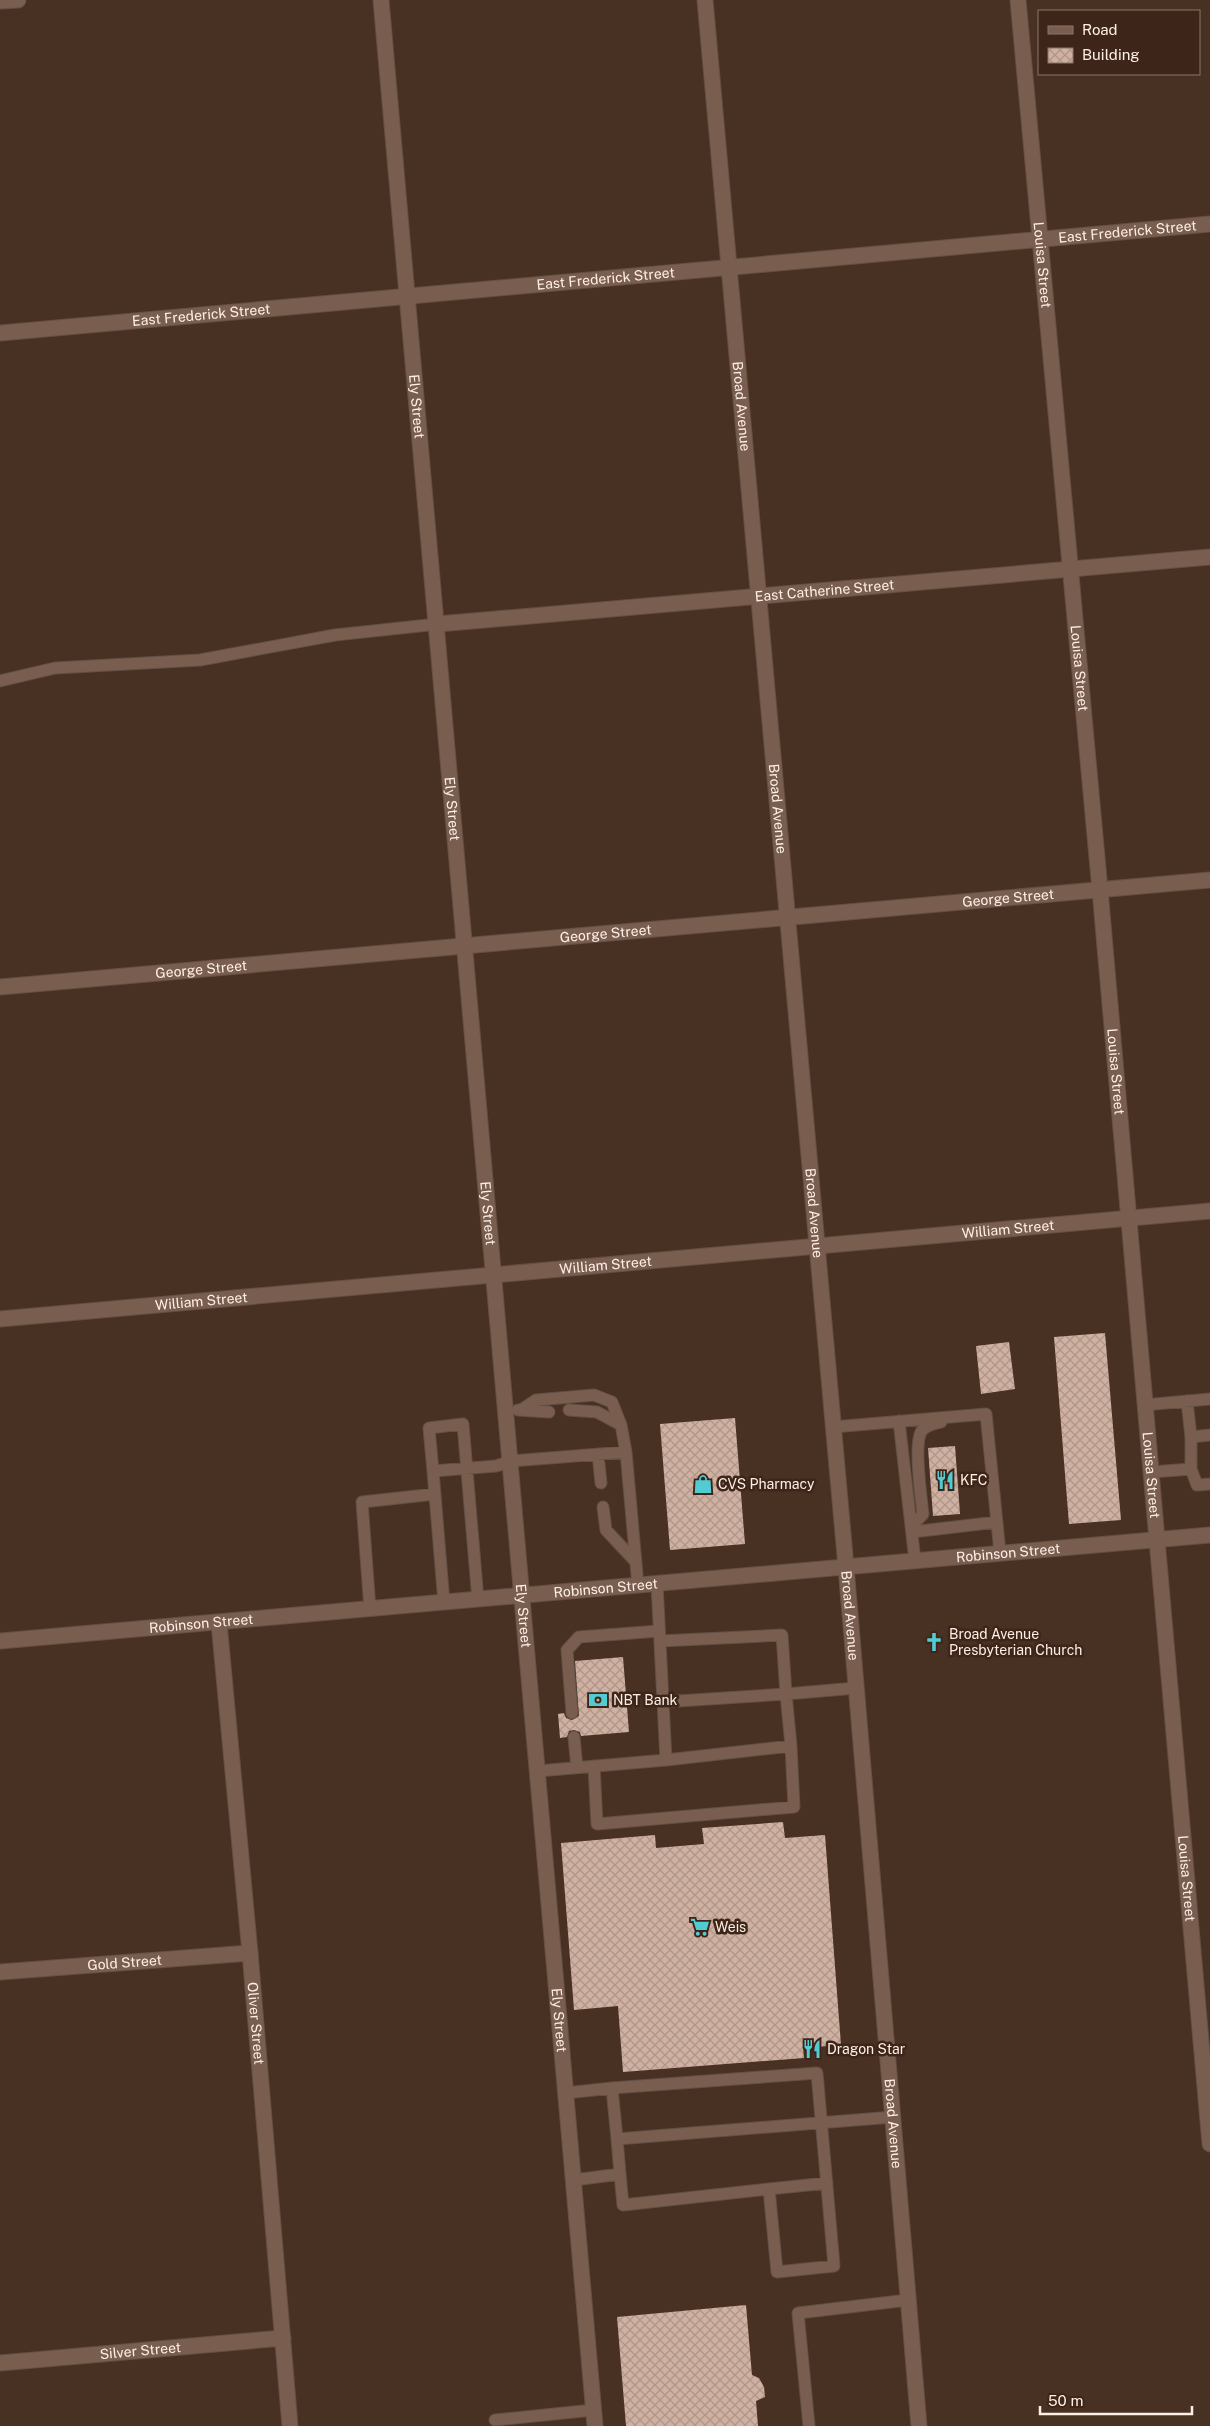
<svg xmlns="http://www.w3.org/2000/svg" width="1210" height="2426" font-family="'Public Sans',sans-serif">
	<defs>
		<pattern id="building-cross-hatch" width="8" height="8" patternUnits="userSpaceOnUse" patternTransform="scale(1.25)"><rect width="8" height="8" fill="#cfb0a1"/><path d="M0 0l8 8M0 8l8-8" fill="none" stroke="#ae968a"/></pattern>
	</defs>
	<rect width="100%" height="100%" fill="#483023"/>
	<path fill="url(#building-cross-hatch)" d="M1105 1333 1121 1520 1069 1524 1054 1337Z
		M1009 1342 1015 1389 981 1394 976 1346Z
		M735 1418 745 1544 670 1550 660 1424Z
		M955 1446 960 1514 933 1516 928 1448Z
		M623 1657 629 1732 581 1736 580 1732 574 1730 569 1731 567 1737 560 1738 558 1714 564 1713 566 1718 572 1720 579 1716 575 1661Z
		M783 1822 785 1838 825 1835 841 2045 803 2048 804 2058 623 2072 618 2006 574 2010 561 1843 655 1835 656 1848 704 1844 702 1828Z
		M746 2305 752 2375 759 2378 764 2387 765 2397 756 2401 758 2426H626L617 2317Z"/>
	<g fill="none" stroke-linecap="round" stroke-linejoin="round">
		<g stroke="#634f44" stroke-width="13">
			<path id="lane" d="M0 681 55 668 200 660 335 635 438 624
				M1187 1401 1191 1437V1469L1197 1485 1210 1484
				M1144 1405 1210 1399
				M518 1410 549 1412
				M521 1410 536 1400 594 1395 612 1402 621 1425
				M569 1410 597 1412 621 1425 626 1452 638 1586
				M899 1421 915 1561
				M833 1427 986 1414 1000 1553
				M1191 1437 1210 1435
				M598 1454 601 1483
				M433 1471 429 1428 463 1424 478 1600
				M1151 1472 1191 1469
				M603 1507 606 1530 635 1561
				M911 1527 923 1514C921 1497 914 1445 921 1432 925 1425 934 1424 941 1422
				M912 1532 997 1522
				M444 1603 433 1471 496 1466 511 1461 626 1452
				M370 1609 362 1502 435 1494
				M660 1641 782 1635 786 1694 662 1702
				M572 1713 567 1650 579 1637 659 1631
				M574 1737 577 1768
				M666 1760 791 1746 786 1694 856 1688
				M594 1766 597 1824 794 1807 791 1746
				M538 1771 666 1760 657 1584
				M612 2088 817 2073 834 2266 777 2272 769 2189 827 2183
				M566 2093 612 2088 617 2139 893 2117
				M617 2139 620 2174
				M574 2180 620 2174 623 2205 769 2189
				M495 2420 593 2410
				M809 2426 798 2313 908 2300"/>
		</g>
		<g stroke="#634f44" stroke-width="17">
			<g id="street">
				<path id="s1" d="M381 0 595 2426"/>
				<path id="s2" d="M1018 0 1100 890 1210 2144"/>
				<path d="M0 1 18 0"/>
				<path id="s3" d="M0 333 1210 224"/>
				<path id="s4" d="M438 624 1210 557"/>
				<path id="s5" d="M0 987 1210 880"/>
				<path id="s6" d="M0 1319 1210 1211"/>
				<path id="s7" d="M219 1623 250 1953 290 2426"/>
				<path id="s8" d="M0 1972 250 1953"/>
				<path id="s9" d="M0 2363 283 2338"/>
			</g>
		</g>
		<g stroke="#634f44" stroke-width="17">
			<g id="secondary">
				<path id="s10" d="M705 0 846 1567 919 2426"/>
				<path id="s11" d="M0 1641 1210 1535"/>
			</g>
		</g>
		<use href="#lane" stroke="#795e50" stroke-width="11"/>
		<use href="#street" stroke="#795e50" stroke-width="15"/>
		<use href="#secondary" stroke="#795e50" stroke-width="15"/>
	</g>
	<defs>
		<g id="restaurant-bare" transform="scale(1.5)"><path d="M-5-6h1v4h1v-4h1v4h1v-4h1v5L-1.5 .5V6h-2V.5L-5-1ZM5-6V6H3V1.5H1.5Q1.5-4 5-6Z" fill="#51ccd2" stroke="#3d2619" stroke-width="2.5" paint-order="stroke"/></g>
		<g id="shop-bare" transform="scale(1.5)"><path d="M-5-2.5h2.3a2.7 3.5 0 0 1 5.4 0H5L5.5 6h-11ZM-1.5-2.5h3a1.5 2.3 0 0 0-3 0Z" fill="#51ccd2" stroke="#3d2619" stroke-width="2.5" paint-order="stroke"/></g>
		<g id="church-bare" transform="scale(1.5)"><path d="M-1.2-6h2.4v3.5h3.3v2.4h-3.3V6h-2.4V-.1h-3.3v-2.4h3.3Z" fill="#51ccd2" stroke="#3d2619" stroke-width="2.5" paint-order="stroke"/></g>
		<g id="bank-bare" transform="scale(1.5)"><path d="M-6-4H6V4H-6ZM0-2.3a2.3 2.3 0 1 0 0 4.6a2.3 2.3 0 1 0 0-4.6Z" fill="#51ccd2" stroke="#3d2619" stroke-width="2.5" paint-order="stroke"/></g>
		<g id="supermarket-bare" transform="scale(1.5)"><path d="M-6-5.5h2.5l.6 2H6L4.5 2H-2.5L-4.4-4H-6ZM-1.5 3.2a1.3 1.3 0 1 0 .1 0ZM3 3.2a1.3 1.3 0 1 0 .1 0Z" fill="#51ccd2" stroke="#3d2619" stroke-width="2.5" paint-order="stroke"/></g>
	</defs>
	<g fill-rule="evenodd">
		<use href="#restaurant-bare" x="945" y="1480"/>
		<use href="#shop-bare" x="703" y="1484"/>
		<use href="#church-bare" x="934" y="1642"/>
		<use href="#bank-bare" x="598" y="1700"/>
		<use href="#supermarket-bare" x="700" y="1927"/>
		<use href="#restaurant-bare" x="812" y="2049"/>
	</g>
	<g text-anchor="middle" stroke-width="5" stroke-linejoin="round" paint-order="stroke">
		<g font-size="14" fill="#feeee6" stroke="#3d2619">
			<text dy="5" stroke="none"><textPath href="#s3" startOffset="1132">East Frederick Street</textPath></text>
			<text dy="5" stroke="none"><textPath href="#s2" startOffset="266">Louisa Street</textPath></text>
			<text dy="5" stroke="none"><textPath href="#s3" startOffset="608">East Frederick Street</textPath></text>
			<text dy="5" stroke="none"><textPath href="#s3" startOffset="202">East Frederick Street</textPath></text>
			<text dy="5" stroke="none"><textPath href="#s1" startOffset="408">Ely Street</textPath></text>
			<text dy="5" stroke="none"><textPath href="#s10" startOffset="408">Broad Avenue</textPath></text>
			<text dy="5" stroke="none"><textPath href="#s4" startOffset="388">East Catherine Street</textPath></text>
			<text dy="5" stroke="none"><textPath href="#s2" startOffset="671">Louisa Street</textPath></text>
			<text dy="5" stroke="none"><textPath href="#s1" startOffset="812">Ely Street</textPath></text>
			<text dy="5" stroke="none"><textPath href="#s10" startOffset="812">Broad Avenue</textPath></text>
			<text dy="5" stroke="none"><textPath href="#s5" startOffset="1012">George Street</textPath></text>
			<text dy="5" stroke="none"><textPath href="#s5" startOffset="608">George Street</textPath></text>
			<text dy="5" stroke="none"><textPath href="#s5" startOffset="202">George Street</textPath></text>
			<text dy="5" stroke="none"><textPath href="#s2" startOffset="1076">Louisa Street</textPath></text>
			<text dy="5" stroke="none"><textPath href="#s1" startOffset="1218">Ely Street</textPath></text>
			<text dy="5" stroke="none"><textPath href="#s10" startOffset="1218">Broad Avenue</textPath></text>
			<text dy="5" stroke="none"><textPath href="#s6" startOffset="1012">William Street</textPath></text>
			<text dy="5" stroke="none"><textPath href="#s6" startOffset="608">William Street</textPath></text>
			<text dy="5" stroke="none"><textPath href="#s6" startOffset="202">William Street</textPath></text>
			<text dy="5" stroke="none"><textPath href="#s2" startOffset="1481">Louisa Street</textPath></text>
			<text dy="5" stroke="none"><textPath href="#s11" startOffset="1012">Robinson Street</textPath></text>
			<text dy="5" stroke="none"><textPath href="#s11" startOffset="608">Robinson Street</textPath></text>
			<text dy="5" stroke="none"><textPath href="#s1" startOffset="1622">Ely Street</textPath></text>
			<text dy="5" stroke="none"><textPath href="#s10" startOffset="1622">Broad Avenue</textPath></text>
			<text dy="5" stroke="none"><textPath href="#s11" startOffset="202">Robinson Street</textPath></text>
			<text dy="5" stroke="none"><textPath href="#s2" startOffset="1886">Louisa Street</textPath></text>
			<text dy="5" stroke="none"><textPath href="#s8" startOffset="125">Gold Street</textPath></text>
			<text dy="5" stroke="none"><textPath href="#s1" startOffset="2028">Ely Street</textPath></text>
			<text dy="5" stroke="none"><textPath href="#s7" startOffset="402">Oliver Street</textPath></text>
			<text dy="5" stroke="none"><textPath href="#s10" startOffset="2132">Broad Avenue</textPath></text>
			<text dy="5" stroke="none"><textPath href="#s9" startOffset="141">Silver Street</textPath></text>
		</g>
		<g font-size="14" fill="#feeee6" stroke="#3d2619" text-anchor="start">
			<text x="960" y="1485">KFC</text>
			<text x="718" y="1489">CVS Pharmacy</text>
			<text x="949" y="1639">Broad Avenue<tspan x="949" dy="16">Presbyterian Church</tspan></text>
			<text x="613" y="1705">NBT Bank</text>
			<text x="715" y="1932">Weis</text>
			<text x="827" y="2054">Dragon Star</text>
		</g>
	</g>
	<rect x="1038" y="10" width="162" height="65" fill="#3d2619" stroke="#8a766b"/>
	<rect x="1048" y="26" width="25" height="8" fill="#795e50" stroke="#8a766b"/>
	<text x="1082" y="35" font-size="15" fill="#feeee6">Road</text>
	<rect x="1048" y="48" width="25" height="15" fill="url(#building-cross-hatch)" stroke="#8a766b"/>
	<text x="1082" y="60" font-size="15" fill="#feeee6">Building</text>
	<path d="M1040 2406v8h152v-8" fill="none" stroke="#feeee6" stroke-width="2.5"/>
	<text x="1048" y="2406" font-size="15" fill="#feeee6" stroke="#3d2619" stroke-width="4" paint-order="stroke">50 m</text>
</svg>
